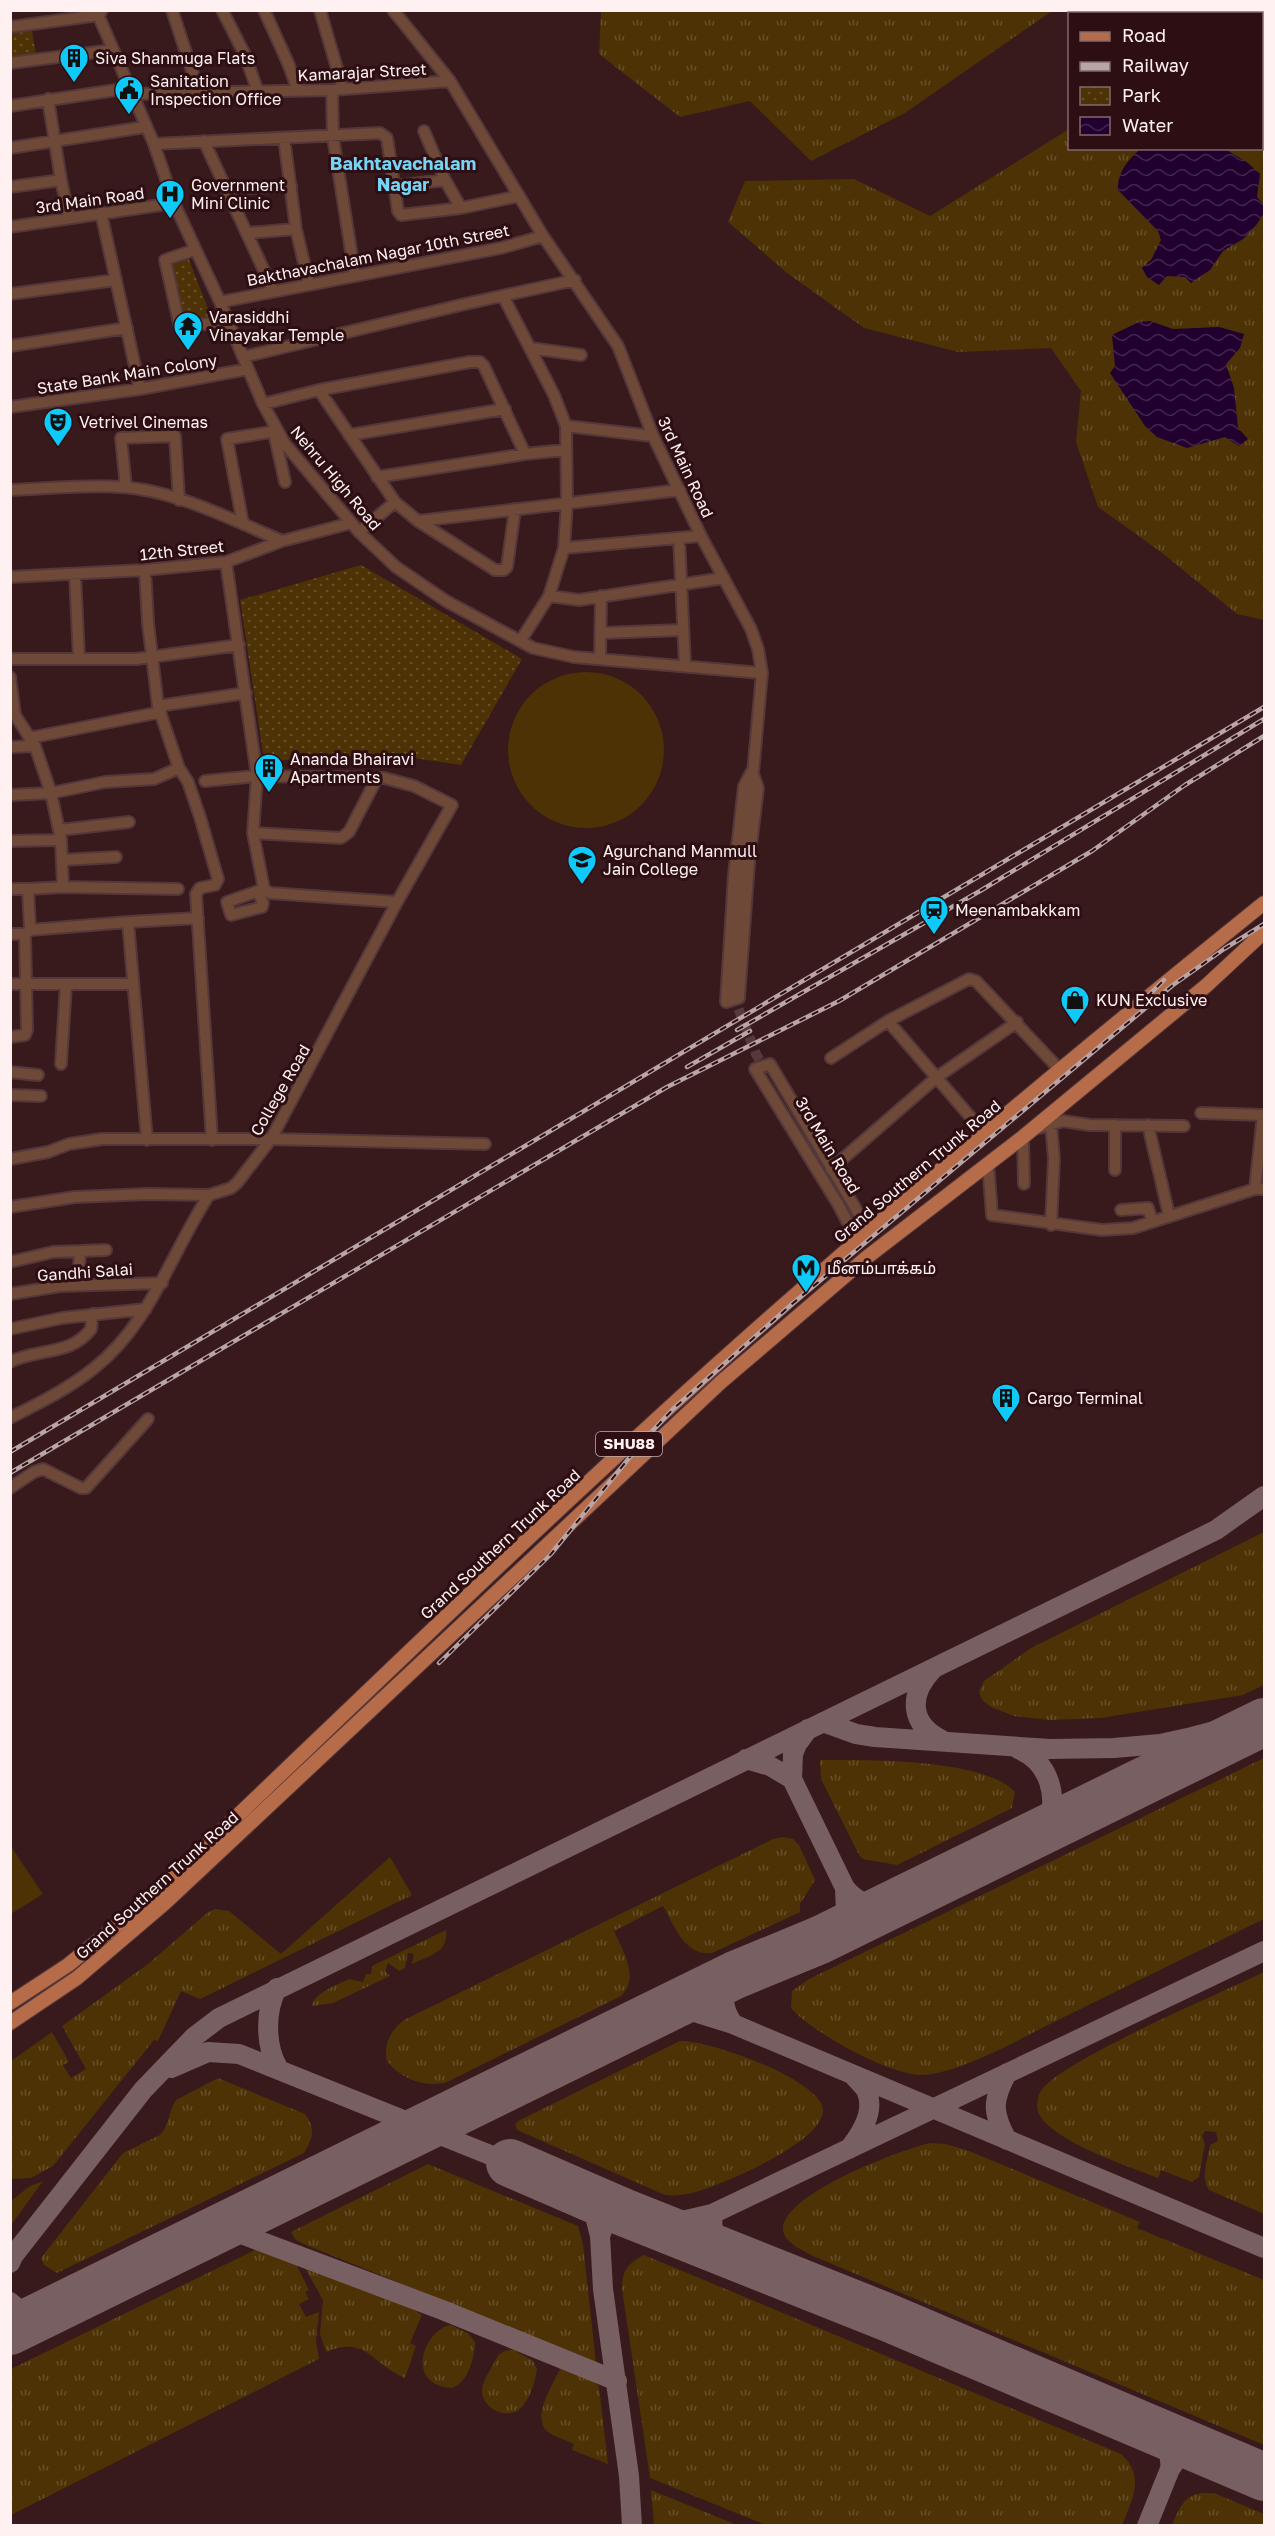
<svg xmlns="http://www.w3.org/2000/svg" width="1275" height="2536" font-family="'Golos Text','Noto Sans Tamil',sans-serif">
	<defs>
		<pattern id="grass-tufts" width="24" height="20" patternUnits="userSpaceOnUse" patternTransform="scale(1.5)"><rect width="24" height="20" fill="#4c3205"/><path d="M3 7l-1-3M5 7V3M7 7l1-3M15 17l-1-3M17 17v-4M19 17l1-3" fill="none" stroke="#67502a"/></pattern>
		<pattern id="park-dots" width="8" height="8" patternUnits="userSpaceOnUse" patternTransform="scale(1.5)"><rect width="8" height="8" fill="#4c3205"/><path d="M2 2h.1M6 6h.1" fill="none" stroke="#67502a" stroke-width="1.8" stroke-linecap="round"/></pattern>
		<pattern id="water-waves" width="16" height="10" patternUnits="userSpaceOnUse" patternTransform="scale(1.5)"><rect width="16" height="10" fill="#21002f"/><path d="M0 5q4-4 8 0t8 0" fill="none" stroke="#42264e"/></pattern>
	</defs>
	<rect width="100%" height="100%" fill="#38191c"/>
	<path fill="url(#grass-tufts)" d="M601 11V10L1052 11 905 113 811 161 750 101 680 117 599 54Z
		M1247 11H1264V620L1237 614 1161 552 1098 507 1076 442 1081 391 1051 348 958 352 864 328 787 273 728 222 745 181 854 179 930 216 1069 129 1070 148H1262V14L1246 13Z
		M1264 1532V1685L1243 1695 1101 1718 1050 1720 1014 1716 991 1707 982 1700 979 1692 984 1681 1031 1648Z
		M1264 1758V1919C1194 1953 1123 1988 1052 2023 1018 2040 960 2073 922 2075 891 2076 811 2032 791 2008L792 1991 809 1979Z
		M820 1760C866 1760 984 1758 1015 1792L1012 1808 897 1865 863 1859 859 1855 821 1779Z
		M783 1837 793 1839 799 1845 815 1880 800 1904V1912L712 1953C684 1956 675 1926 663 1906L614 1931C623 1951 640 1978 621 1996L445 2083C423 2087 401 2079 387 2061 383 2044 391 2030 404 2020L773 1839Z
		M390 1857 412 1895 200 1999 181 1991 158 2041 154 2040 53 2166 31 2178 11 2179V2061L52 2032 69 2062 63 2065 71 2078 86 2069 62 2026 148 1964 207 1913 215 1909 229 1911 281 1954Z
		M446 1930C449 1953 430 1955 412 1964L414 1954 408 1953 405 1968 399 1971 388 1963 385 1971 390 1976 333 2003 312 2006C315 1992 337 1985 349 1979L363 1982 366 1974H371L372 1966Z
		M1264 1972V2214L1209 2190C1200 2178 1208 2158 1210 2145L1218 2141 1216 2132 1205 2131 1202 2136 1205 2144 1199 2177 1192 2182 1161 2170 1158 2178C1128 2166 1054 2142 1039 2114 1036 2108 1037 2098 1040 2092 1059 2061 1223 1992 1264 1972Z
		M680 2041C707 2039 822 2080 823 2110 824 2142 720 2186 692 2193 683 2195 674 2196 665 2195L517 2130 515 2124 518 2121Z
		M218 2078 305 2114C316 2129 313 2138 304 2153L57 2273 44 2265 41 2258 123 2153 160 2135C170 2125 168 2111 176 2100Z
		M930 2143 946 2144 969 2151 1140 2222 1137 2228 1264 2280V2445L813 2256C803 2250 784 2243 783 2230 780 2195 902 2149 930 2143Z
		M428 2164 578 2226 583 2244 596 2363 304 2244 296 2240 291 2232Z
		M43 2181 11 2225V2201L30 2186Z
		M259 2248 294 2260 309 2290 305 2292 309 2299 299 2304 306 2317 319 2312 316 2341 319 2359 11 2515V2369Z
		M644 2255 1121 2454C1146 2476 1132 2500 1122 2525H766L650 2478 622 2289C622 2271 628 2263 644 2255Z
		M301 2261 406 2305 422 2315 410 2343 416 2346 405 2378C371 2364 367 2335 326 2352L320 2334 323 2300Z
		M451 2325 469 2334 475 2342C475 2357 468 2383 452 2388 401 2384 427 2327 451 2325Z
		M514 2350 533 2361 537 2369C536 2381 528 2405 517 2411 504 2419 482 2407 482 2391 482 2382 489 2372 493 2365 498 2354 501 2350 514 2350Z
		M561 2367 593 2381 599 2386 608 2464 572 2450 574 2444C566 2440 555 2437 548 2432 530 2418 554 2383 561 2367Z
		M651 2490 737 2525H654Z
		M1202 2493H1214L1264 2514V2525H1172C1179 2509 1183 2496 1202 2493Z"/>
	<path fill="url(#park-dots)" d="M31 26 37 59 11 62V29Z
		M188 257 212 319 185 322 169 263Z
		M361 565 522 659 461 765 387 754 271 761 263 753 240 600Z"/>
	<path fill="#4c3205" d="M508 750a78 78 0 1 1 156 0a78 78 0 1 1-156 0Z
		M10 1845 43 1894 11 1914H10Z"/>
	<path fill="url(#water-waves)" d="M1142 148 1225 149 1248 163 1260 174 1257 197 1264 205V213L1257 224 1243 239 1223 251 1210 270 1191 283 1185 277 1167 276 1159 285 1147 277 1142 268 1151 260 1161 240 1158 231 1118 190C1117 173 1129 158 1142 148Z
		M1150 321 1173 329 1219 327 1244 334 1240 348 1226 364 1234 388 1238 428 1248 439 1239 446 1225 437 1187 448 1157 437 1145 426 1110 373 1115 366 1112 335 1139 322Z"/>
	<g fill="none" stroke-linecap="round" stroke-linejoin="round">
		<path stroke="#785f61" stroke-width="20" d="M933 1669C908 1695 909 1725 944 1741
			M823 1722 856 1734 875 1737 1050 1749 1114 1748 1160 1744 1192 1737 1264 1718
			M808 1729 797 1744 793 1754 792 1779 845 1888C856 1902 868 1905 885 1908
			M1018 1749C1050 1762 1059 1797 1047 1828
			M746 1759 770 1766 792 1779
			M840 1930 846 1913 845 1888
			M277 1988C265 2011 265 2045 278 2068
			M663 2010 691 2011 733 2024 1264 2248
			M733 2024C720 2004 722 1994 735 1975
			M171 2068 208 2052 239 2054 510 2163
			M1007 2140C992 2112 992 2101 1007 2073
			M849 2149C861 2134 876 2110 866 2090 863 2085 857 2080 853 2075
			M577 2190 594 2212 600 2236 603 2289 629 2476 632 2526
			M712 2214 713 2236 729 2254
			M648 2222 673 2223 712 2214 1264 1951
			M220 2226 445 2311 617 2381
			M600 2236 607 2217 620 2210
			M10 2263 13 2256 143 2090 194 2037 219 2018 1216 1530 1264 1496
			M10 2302 24 2314 40 2316
			M1170 2469 1177 2459 1199 2450
			M1147 2526 1170 2469C1172 2454 1165 2443 1155 2432"/>
		<path stroke="#785f61" stroke-width="48" d="M510 2163 623 2212 889 2318 1264 2477
			M10 2331 735 1975 820 1940 1264 1722"/>
		<path stroke="#56393c" stroke-width="10" stroke-dasharray="10 5" stroke-linecap="butt" d="M733 995 756 1054 766 1071"/>
		<g stroke="#54373a" stroke-width="14">
			<path id="minor" d="M96 10 154 144 174 203 220 302 263 404 285 444 359 532 396 567 446 601 533 648 574 657 762 673
				M172 10 199 92
				M222 10 245 55 258 92
				M264 10 288 63 298 90
				M320 10 343 89
				M393 10 450 81 543 236 618 346 653 436 701 536 751 629 758 649 762 673 733 995
				M10 27 99 15 102 10
				M10 63 113 50
				M332 90 333 137 355 276
				M131 94 332 90 450 81
				M48 99 61 180 69 218
				M10 106 129 88
				M424 131 445 180
				M284 138 296 229 309 284
				M204 141 273 290
				M154 144 380 133 387 138 398 211 401 215 461 208 519 196
				M10 148 145 127
				M396 186 445 180 461 208
				M10 187 61 180
				M226 189 291 186
				M101 213 140 389
				M10 227 174 203
				M247 233 296 229
				M194 250 165 260 180 327 228 321
				M10 294 116 280
				M503 296 554 395 566 426 567 503 564 548 549 596 521 640
				M220 302 501 248 543 236
				M10 346 127 328
				M530 348 581 355
				M243 357 465 304 575 280
				M319 390 395 502 418 521 495 570H504L507 567 515 509
				M263 404 319 390 470 362H480L484 366 525 454
				M10 407 140 389 248 369
				M566 426 653 436
				M278 433 275 437 285 482
				M349 435 505 409
				M377 477 525 454 565 450
				M126 487 121 438 175 436 179 500
				M10 490C47 489 85 484 121 487 174 490 233 520 282 541
				M418 521 680 490
				M243 524 227 439 277 431
				M359 532 395 502
				M679 538 685 665
				M564 548 701 536
				M226 562 257 776 253 833 264 889 270 893 397 902
				M145 570 148 623 158 706 179 768 188 782 200 817 218 879 215 885 200 888 196 894 212 1140
				M75 574 79 658
				M10 577 145 570 226 562 282 541 351 523
				M549 596 579 600 724 578
				M602 633 682 630
				M10 659H136L239 645
				M600 659 601 596
				M10 677 15 715 35 746 51 793 61 840 63 887 28 889
				M158 706 246 693
				M29 738 161 712
				M10 747 35 746
				M752 771 758 788 749 862 739 998 726 1002 734 875 744 786Z
				M10 795 51 793 105 782 154 779 179 768
				M60 830 129 822
				M253 833 341 838 349 832 377 778
				M10 841 61 840
				M62 860 116 857
				M63 887 178 889
				M10 889H28L30 930 25 934 27 1030 25 1035 10 1037
				M258 892 263 903 262 907 231 915 227 902 264 889
				M30 930 128 922
				M10 934H25
				M10 984H133
				M888 1021 985 1134
				M831 1058 888 1021 969 979 976 981 1061 1071
				M61 1064 66 984
				M10 1072 38 1075
				M10 1095 41 1096
				M1201 1113 1264 1115
				M1051 1124 1054 1159 1051 1225
				M1115 1125V1170
				M1148 1125 1169 1215
				M1035 1129 1063 1121 1090 1125 1184 1126
				M1023 1137 1024 1184
				M147 1140 128 922 198 918
				M10 1159 48 1152 69 1144 102 1139H271L485 1144
				M988 1164 992 1215 1102 1230 1133 1228 1255 1189H1264
				M831 1169 937 1077 1017 1022
				M1255 1189 1263 1115
				M10 1207 75 1197 148 1194 209 1195 231 1188 237 1183 271 1139 397 902 452 805 414 786 384 778 257 776 205 781
				M1121 1210 1148 1208 1152 1221
				M858 1242 838 1204 755 1069 770 1064 869 1231
				M80 1251 106 1250
				M10 1262 53 1252 80 1251 78 1284
				M10 1294 60 1286 162 1283
				M10 1329 62 1318 146 1309
				M10 1362C38 1348 71 1356 91 1329L93 1314
				M10 1418C39 1403 68 1389 93 1369 150 1325 171 1253 209 1195
				M10 1488 34 1472 43 1469 81 1488H86L148 1419"/>
		</g>
		<g stroke="#54373a" stroke-width="16">
			<path id="major" d="M10 2003 68 1965 152 1897C339 1720 523 1539 714 1367 892 1207 1078 1053 1264 903
				M10 2023 77 1978 165 1903 721 1382 866 1258 1023 1137 1207 985 1264 932"/>
		</g>
		<use href="#minor" stroke="#6e4938" stroke-width="10"/>
		<use href="#major" stroke="#b66c49" stroke-width="14"/>
		<g stroke="#b9a5a6" stroke-width="4.5">
			<path id="rail" d="M1147 997 1164 980
				M737 1030 980 891 1264 719
				M687 1067 750 1031
				M10 1452 1264 707
				M10 1473 667 1087 839 1001 1092 851 1185 785 1264 736
				M439 1663 551 1554 643 1441 673 1409 792 1304 1173 985 1224 949 1264 924"/>
		</g>
		<use href="#rail" stroke="#2d0f13" stroke-width="2" stroke-dasharray="7" stroke-linecap="butt"/>
	</g>
	<defs>
		<g id="building-pin" transform="scale(1.5)"><path d="M0 17L-7.5 6A9.5 9.5 0 1 1 7.5 6Z" fill="#0ecafa" stroke="#2d0f13"/><path d="M-4-6H4V6H1V3H-1V6H-4ZM-2.5-4.3h1.7v1.8h-1.7ZM.8-4.3h1.7v1.8H.8ZM-2.5-1h1.7V.8h-1.7ZM.8-1h1.7V.8H.8Z" fill="#111"/></g>
		<g id="civic-pin" transform="scale(1.5)"><path d="M0 17L-7.5 6A9.5 9.5 0 1 1 7.5 6Z" fill="#0ecafa" stroke="#2d0f13"/><path d="M-.6-6.5H3V-4.5H.6V-3L4-1V1h2V6H-6V1h2V-1L-.6-3ZM-1.2 2.5V6h2.4V2.5Z" fill="#111"/></g>
		<g id="hospital-pin" transform="scale(1.5)"><path d="M0 17L-7.5 6A9.5 9.5 0 1 1 7.5 6Z" fill="#0ecafa" stroke="#2d0f13"/><path d="M-5-5h3v3.5h4V-5h3V5h-3V1.5h-4V5h-3Z" fill="#111"/></g>
		<g id="temple-pin" transform="scale(1.5)"><path d="M0 17L-7.5 6A9.5 9.5 0 1 1 7.5 6Z" fill="#0ecafa" stroke="#2d0f13"/><path d="M0-6L5-2H3V0L6.5 2.5H4V6H1.5V3h-3V6H-4V2.5H-6.5L-3 0V-2H-5Z" fill="#111"/></g>
		<g id="theatre-pin" transform="scale(1.5)"><path d="M0 17L-7.5 6A9.5 9.5 0 1 1 7.5 6Z" fill="#0ecafa" stroke="#2d0f13"/><path d="M-5-5.5Q0-4 5-5.5V0Q5 5 0 6Q-5 5-5 0ZM-3.3-2.5H-1v1.5H-3.3ZM1-2.5H3.3v1.5H1ZM-2.8 1Q0 5.5 2.8 1Z" fill="#111"/></g>
		<g id="university-pin" transform="scale(1.5)"><path d="M0 17L-7.5 6A9.5 9.5 0 1 1 7.5 6Z" fill="#0ecafa" stroke="#2d0f13"/><path d="M0-5L7-2L0 1L-7-2ZM-4 1L0 2.5L4 1V4Q0 6-4 4Z" fill="#111"/></g>
		<g id="station-pin" transform="scale(1.5)"><path d="M0 17L-7.5 6A9.5 9.5 0 1 1 7.5 6Z" fill="#0ecafa" stroke="#2d0f13"/><path d="M-3-6H3Q5-6 5-4V2Q5 4 3 4L4.5 6H3L1.5 4h-3L-3 6H-4.5L-3 4Q-5 4-5 2V-4Q-5-6-3-6ZM-3.5-4v3h7v-3ZM-3.5 1v1.5H-2V1ZM2 1v1.5H3.5V1Z" fill="#111"/></g>
		<g id="shop-pin" transform="scale(1.5)"><path d="M0 17L-7.5 6A9.5 9.5 0 1 1 7.5 6Z" fill="#0ecafa" stroke="#2d0f13"/><path d="M-5-2.5h2.3a2.7 3.5 0 0 1 5.4 0H5L5.5 6h-11ZM-1.5-2.5h3a1.5 2.3 0 0 0-3 0Z" fill="#111"/></g>
		<g id="metro-pin" transform="scale(1.5)"><path d="M0 17L-7.5 6A9.5 9.5 0 1 1 7.5 6Z" fill="#0ecafa" stroke="#2d0f13"/><path d="M-5.5 5V-5H-3L0 0L3-5H5.5V5H3V-.5L0 4L-3-.5V5Z" fill="#111"/></g>
	</defs>
	<g fill-rule="evenodd">
		<use href="#building-pin" x="74" y="58"/>
		<use href="#civic-pin" x="129" y="90"/>
		<use href="#hospital-pin" x="170" y="194"/>
		<use href="#temple-pin" x="188" y="326"/>
		<use href="#theatre-pin" x="58" y="422"/>
		<use href="#building-pin" x="269" y="768"/>
		<use href="#university-pin" x="582" y="860"/>
		<use href="#station-pin" x="934" y="910"/>
		<use href="#shop-pin" x="1075" y="1000"/>
		<use href="#metro-pin" x="806" y="1268"/>
		<use href="#building-pin" x="1006" y="1398"/>
	</g>
	<g text-anchor="middle" stroke-width="6" stroke-linejoin="round" paint-order="stroke">
		<rect fill="#2d0f13" stroke="#c0adae" stroke-width="1.5" x="596" y="1432" width="66" height="24" rx="4.5"/>
		<g font-size="15" font-weight="bold" fill="#fff1f1">
			<text x="629" y="1449">SHU88</text>
		</g>
		<g font-size="16" fill="#fff1f1" stroke="#2d0f13" text-anchor="start">
			<text x="95" y="64">Siva Shanmuga Flats</text>
			<text x="150" y="87">Sanitation<tspan x="150" dy="18">Inspection Office</tspan></text>
			<text x="191" y="191">Government<tspan x="191" dy="18">Mini Clinic</tspan></text>
			<text x="209" y="323">Varasiddhi<tspan x="209" dy="18">Vinayakar Temple</tspan></text>
			<text x="79" y="428">Vetrivel Cinemas</text>
			<text x="290" y="765">Ananda Bhairavi<tspan x="290" dy="18">Apartments</tspan></text>
			<text x="603" y="857">Agurchand Manmull<tspan x="603" dy="18">Jain College</tspan></text>
			<text x="955" y="916">Meenambakkam</text>
			<text x="1096" y="1006">KUN Exclusive</text>
			<text x="827" y="1274">மீனம்பாக்கம்</text>
			<text x="1027" y="1404">Cargo Terminal</text>
		</g>
		<g font-size="16" fill="#fff1f1" stroke="#2d0f13">
			<text transform="translate(362 72) rotate(-3)" y="6">Kamarajar Street</text>
			<text transform="translate(90 200) rotate(-8)" y="6">3rd Main Road</text>
			<text transform="translate(378 255) rotate(-11)" y="6">Bakthavachalam Nagar 10th Street</text>
			<text transform="translate(127 374) rotate(-9)" y="6">State Bank Main Colony</text>
			<text transform="translate(686 467) rotate(65)" y="6">3rd Main Road</text>
			<text transform="translate(336 478) rotate(50)" y="6">Nehru High Road</text>
			<text transform="translate(182 550) rotate(-6)" y="6">12th Street</text>
			<text transform="translate(280 1090) rotate(-60)" y="6">College Road</text>
			<text transform="translate(828 1145) rotate(59)" y="6">3rd Main Road</text>
			<text transform="translate(917 1171) rotate(-40)" y="6">Grand Southern Trunk Road</text>
			<text transform="translate(85 1272) rotate(-4)" y="6">Gandhi Salai</text>
			<text transform="translate(500 1544) rotate(-43)" y="6">Grand Southern Trunk Road</text>
			<text transform="translate(157 1885) rotate(-42)" y="6">Grand Southern Trunk Road</text>
		</g>
		<g font-size="18" font-weight="bold" fill="#77d4f5" stroke="#2d0f13">
			<text x="403" y="170">Bakhtavachalam<tspan x="403" dy="21">Nagar</tspan></text>
		</g>
	</g>
	<rect width="1275" height="2536" fill="none" stroke="#fff1f1" stroke-width="24"/>
	<rect x="1068" y="12" width="195" height="138" fill="#2d0f13" stroke="#81696c" stroke-width="1.5"/>
	<rect x="1080" y="32" width="30" height="9" fill="#b66c49" stroke="#81696c" stroke-width="1.5"/>
	<text x="1122" y="42" font-size="18" fill="#fff1f1">Road</text>
	<rect x="1080" y="62" width="30" height="9" fill="#b9a5a6" stroke="#81696c" stroke-width="1.5"/>
	<text x="1122" y="72" font-size="18" fill="#fff1f1">Railway</text>
	<rect x="1080" y="87" width="30" height="18" fill="url(#park-dots)" stroke="#81696c" stroke-width="1.5"/>
	<text x="1122" y="102" font-size="18" fill="#fff1f1">Park</text>
	<rect x="1080" y="117" width="30" height="18" fill="url(#water-waves)" stroke="#81696c" stroke-width="1.5"/>
	<text x="1122" y="132" font-size="18" fill="#fff1f1">Water</text>
</svg>
